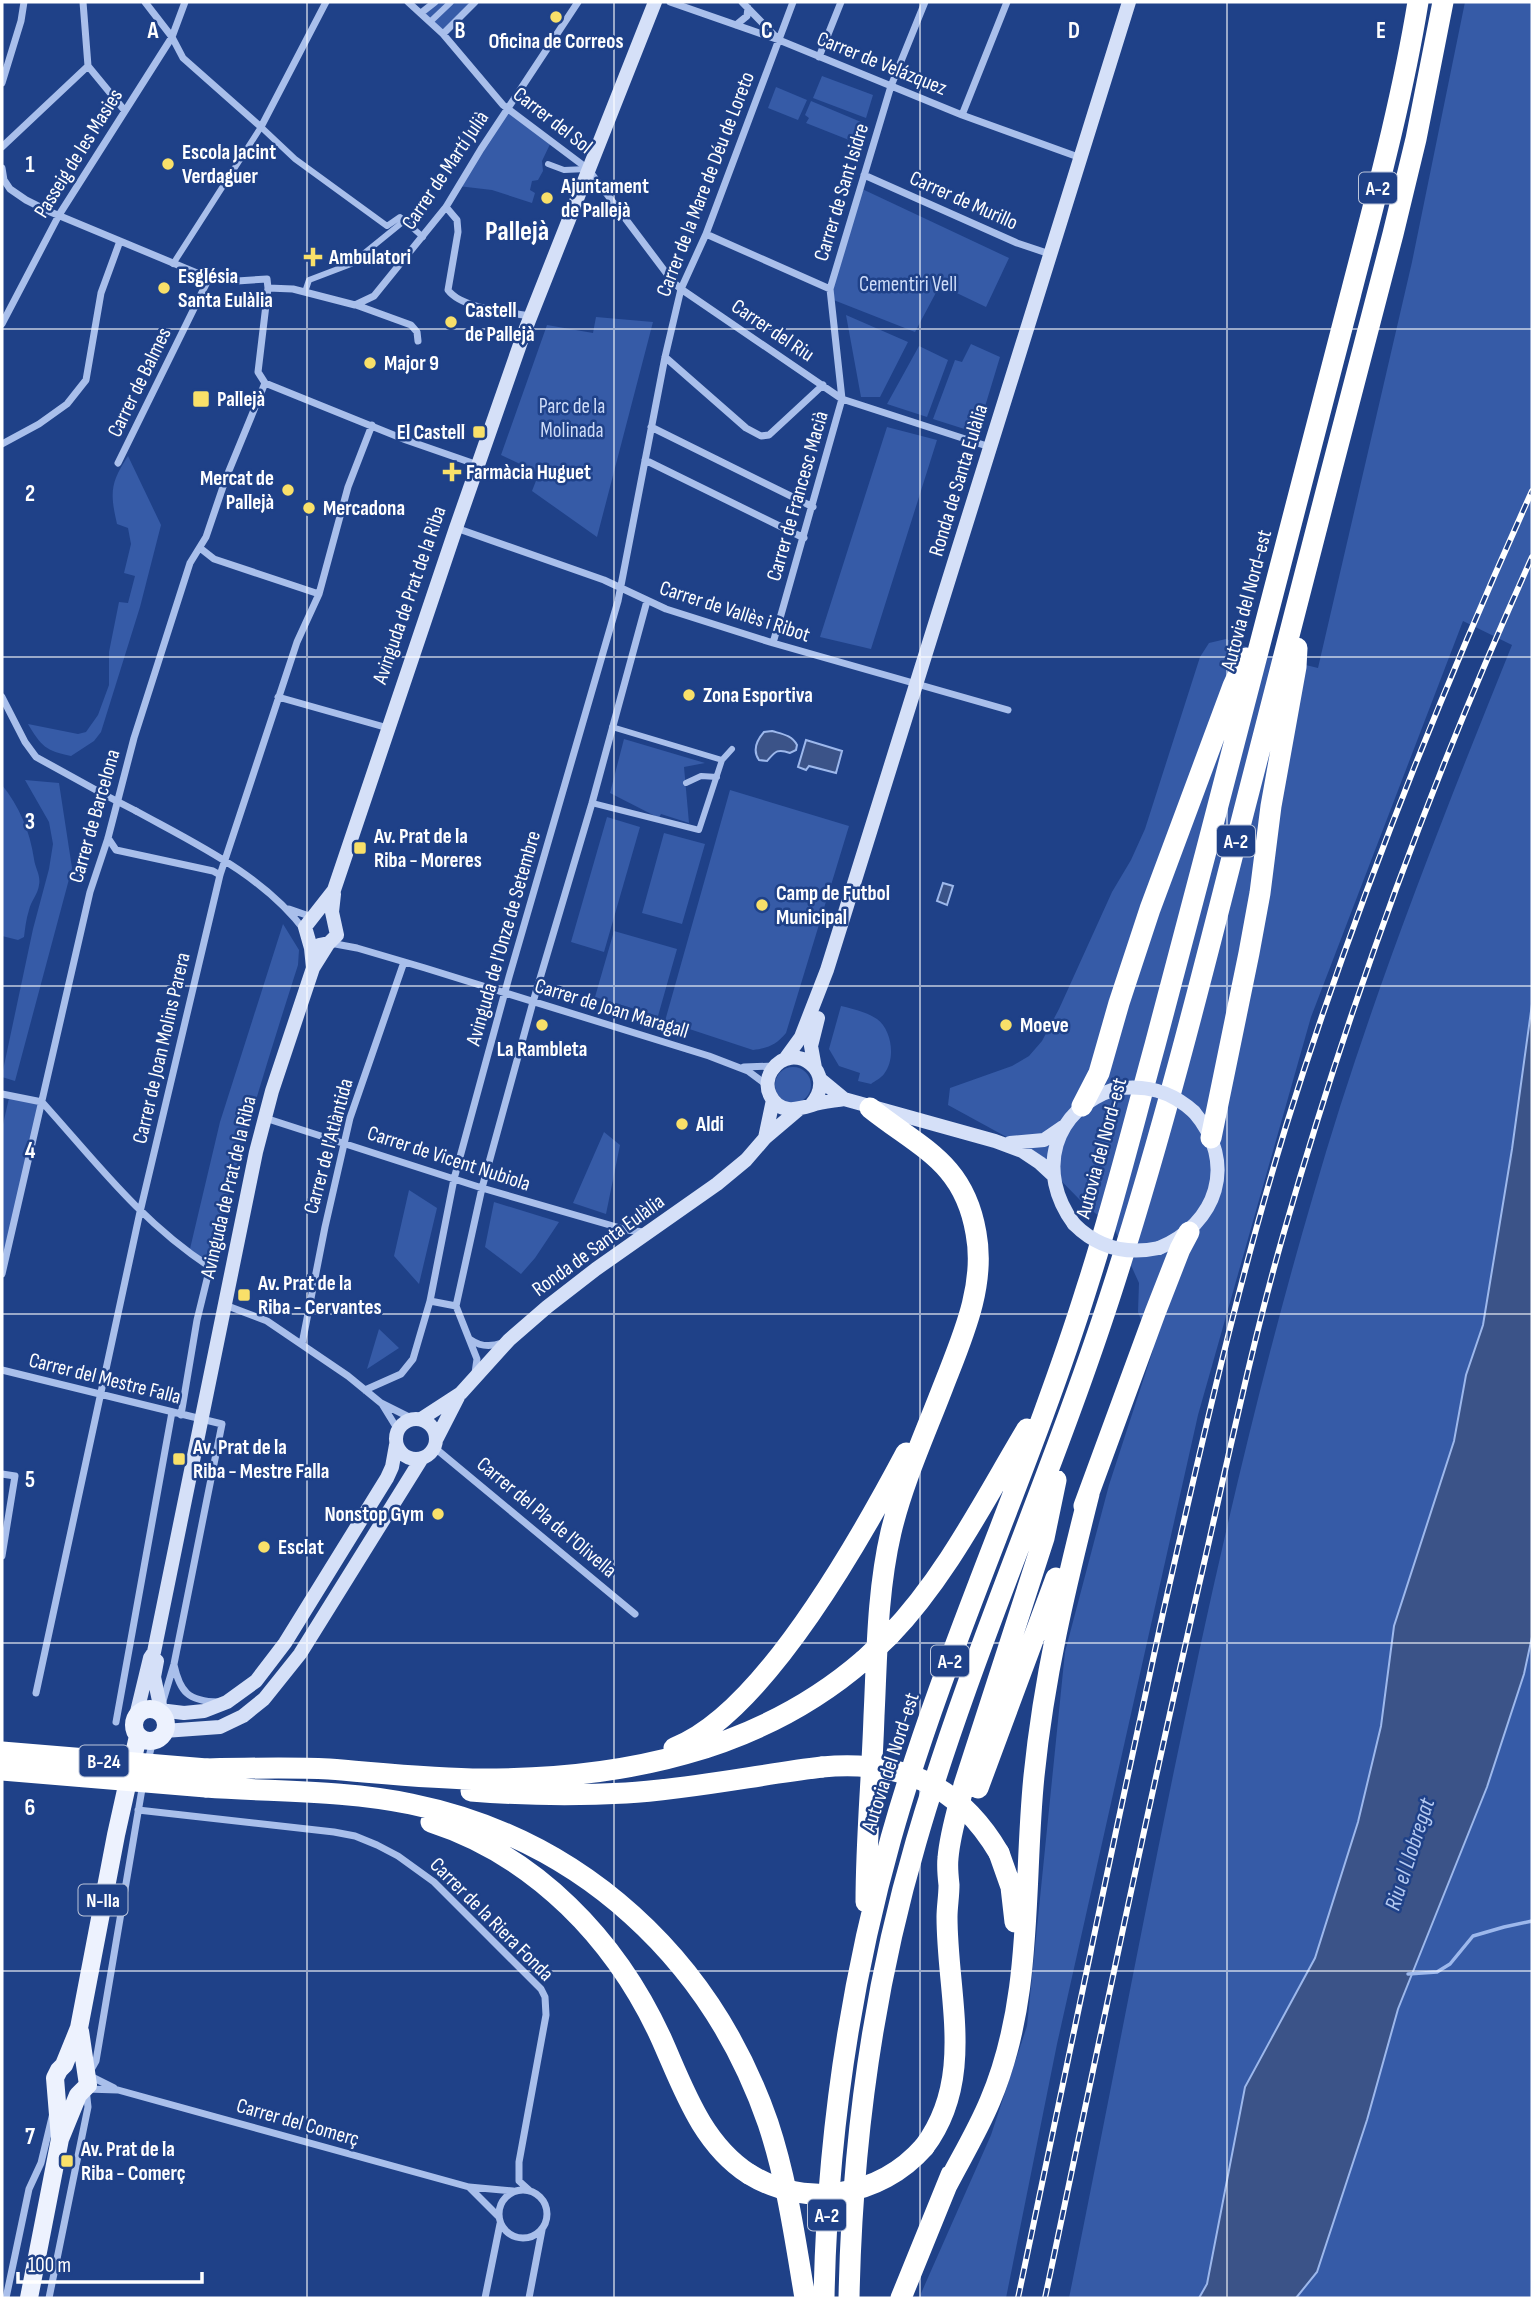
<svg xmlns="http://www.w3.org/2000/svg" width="1534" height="2300" font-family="'Sofia Sans Condensed',sans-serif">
	<rect width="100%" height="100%" fill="#1f4188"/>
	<path fill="#365ba7" d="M435 2H475L443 34 421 13Z
		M1465 2H1532V1004L1512 1149 1483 1325 1466 1375 1454 1441 1431 1516 1358 1822 1315 1958 1245 2087 1207 2284 1199 2298H1069C1144 1930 1207 1558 1313 1196 1367 1008 1439 826 1512 645L1463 621 1311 1017 1198 1415 1057 2044 1006 2298H919L991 2135 1027 2026 1065 1652 1109 1485 1153 1350 1138 1312 1139 1283 1115 1230 1081 1201 1032 1151 948 1105 950 1088 1012 1066 1029 1056 1042 1041 1059 1009 1112 892 1131 860 1145 829 1200 657 1209 643 1226 639 1269 656 1318 668 1412 262Z
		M822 76 873 95 866 118 813 98Z
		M776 87 807 100 798 120 768 108Z
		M811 101 861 122 854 142 806 123 809 118 805 115Z
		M508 108 552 140 542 161 543 171 538 180 532 181 530 190 535 193 532 203 492 190 458 186Z
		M860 188 1009 258 986 307 940 285 915 332 831 299 830 289Z
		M846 315 908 342 880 397H861Z
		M596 317 653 322 597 537 532 491 539 473 501 455 547 325 593 333Z
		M971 344 1000 357 977 433 933 419 955 360 962 362Z
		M919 346 948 360 927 417 887 404Z
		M887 427 937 440 871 649 820 637Z
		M128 456 161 525 140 607 101 732 94 741 71 756C46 751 41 746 28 724L78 734 86 732 98 715 109 685V652L119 602 128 603 135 576 124 573 131 544 128 528 117 524C110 493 110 483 128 456Z
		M624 739 705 763 684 767 689 823 661 814 659 818 610 793Z
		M25 780 59 783 72 868 15 1081 2 1077V1075L33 929 49 869 53 844 49 822Z
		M2 785C19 806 30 831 34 859 35 868 41 875 39 885 38 894 31 901 29 910 26 919 25 929 24 937L18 940 2 936Z
		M730 790 849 826 786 1033C776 1045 768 1048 753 1050L665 1021Z
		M607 817 640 827 604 952 571 942Z
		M664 833 705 844 682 924 642 913Z
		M283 924 299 950 298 965C266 1065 235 1165 210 1267L189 1253 220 1122Z
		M614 931 677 949 658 1016 595 997Z
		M841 1006C854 1009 866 1012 877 1019 892 1030 896 1059 884 1074 881 1078 875 1081 871 1084L858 1081 860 1073 839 1066 829 1049Z
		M775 1085a18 18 0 1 1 36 0a18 18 0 1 1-36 0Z
		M9 1098 39 1103 2 1270V1129Z
		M604 1132 620 1145 606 1214 573 1203Z
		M409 1190 437 1208 419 1284 394 1256Z
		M494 1202 559 1222 535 1258 521 1274 485 1247Z
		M379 1329 399 1348 367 1369Z
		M1532 1637V2298H1296L1317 2272 1367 2120 1398 2009 1487 1787 1524 1674Z"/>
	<path fill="#3b5388" stroke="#9db8ec" stroke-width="2" d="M772 731C782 734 792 735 797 745L796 750 790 753C777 748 775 752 767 761L759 760C752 750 757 740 764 732Z
		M806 740 842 751 836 773 809 766 806 770 798 767Z
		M943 883 953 886 947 905 937 901Z
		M1532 1004V1637L1524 1674 1487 1787 1398 2009 1367 2120 1317 2272 1296 2298H1199L1207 2284 1245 2087 1315 1958 1358 1822 1381 1726 1394 1626 1454 1441 1466 1375 1483 1325 1512 1149Z"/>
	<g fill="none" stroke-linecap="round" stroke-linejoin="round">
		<path stroke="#9db8ec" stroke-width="3.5" d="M1408 1974 1437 1972 1450 1964 1473 1936 1504 1927 1532 1921"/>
		<path stroke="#a9bfeb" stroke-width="6" d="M430 22 451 2
			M548 164 564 170 587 169
			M173 264 261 127 295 159 387 226 400 217 423 237
			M305 292 309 280 351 264 404 221
			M722 760 732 749
			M686 783 701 776 717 777
			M592 803 699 830 722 760 612 727"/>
		<path stroke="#a9bfeb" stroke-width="7" d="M83 2 88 66 125 111
			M145 2 172 37 183 58 261 127 326 2
			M408 2 443 34 503 105 588 169 673 282 681 289 842 399 990 447
			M670 2 779 40 962 115 1081 158
			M742 2 776 37
			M421 13 435 2
			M736 25 747 16 748 8
			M443 34 475 2
			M819 57 841 2
			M2 83 21 21 24 2
			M962 115 1007 2
			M2 147 88 66
			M2 168 4 180 10 189 26 200 48 211 209 278 227 276 237 281 267 279 268 288 258 372 265 383 226 478 206 537 190 563 134 738 108 838 90 892 2 1274
			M864 175 1017 243 1050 254
			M446 207 457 220 458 232 448 290C462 309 508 312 531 316
			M706 234 830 289
			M268 288 293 289 355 305 374 296 446 207 481 149 578 2
			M356 305 411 325 417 332 418 341
			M2 324 59 215 172 37 185 2
			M665 357 746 428 761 436 769 435 823 385
			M265 383 406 440 478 465
			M651 427 813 507
			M2 444 39 424 67 404 86 380 101 293 120 241
			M645 460 804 538
			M118 463 209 278
			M456 528 604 580 666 609 773 643 1008 710
			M200 548 214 559 319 594
			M773 643 842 399 830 289 891 86 925 2
			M2 697 25 742 36 757 105 795
			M278 697 388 728
			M136 811C196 844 263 875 305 931
			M108 838 116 850 213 871 220 875
			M289 909 312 917
			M330 943 357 948 425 968 709 1056 748 1071 767 1085
			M744 1067 774 1066
			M2 1094 42 1102
			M42 1102C96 1162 141 1222 210 1267L197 1320 181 1415
			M265 1118 482 1188 627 1230 644 1232
			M430 1301 456 1306
			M225 1305 267 1321 348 1376 381 1403 413 1419
			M471 1340C481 1347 491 1347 502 1343
			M302 1344 325 1227 350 1118 404 962
			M2 1370 222 1424 174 1664 163 1701
			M475 1373 477 1359 456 1306 482 1188 533 1002 592 803 647 601
			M365 1390 401 1374 413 1359 430 1301 454 1179 509 977 618 601 665 357 681 289 706 234 793 2
			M382 1404 398 1430
			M435 1448 635 1614
			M2 1474 15 1476 2 1556
			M174 1665C180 1692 188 1701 218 1702
			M36 1693 140 1212 220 875 297 642 319 594 348 487 372 425
			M116 1722 172 1412
			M148 1761 153 1740
			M138 1810 334 1832 355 1836 377 1845 398 1856 434 1882 541 1989 545 1997 546 2015 519 2162V2181L529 2190
			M114 2088 88 2075 96 2061 143 1783
			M470 2188 498 2216
			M499 2214a24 24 0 1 1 48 0a24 24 0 1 1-48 0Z
			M6 2298 29 2189 41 2163 53 2113
			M49 2298 88 2107 86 2089 118 2090 469 2187 513 2191
			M485 2298 500 2224
			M529 2298 542 2230"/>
		<path stroke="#d5e0f8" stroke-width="14" d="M319 945 329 943 337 935 332 912 334 894
			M313 968 311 948 305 927 334 890 456 528 524 333 655 2
			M785 1059 801 1037 827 970 1129 2
			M815 1068 811 1046 818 1018
			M821 1080 844 1099 995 1141 1022 1151 1040 1163 1053 1175
			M811 1105C840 1072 793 1039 772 1070 767 1077 766 1087 770 1095 779 1114 796 1110 812 1105 822 1102 833 1101 844 1099
			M765 1138 773 1100
			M1010 1143 1044 1140 1063 1127
			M1074 1224C1035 1172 1053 1109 1115 1089
			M1159 1248C1217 1224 1238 1163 1194 1112
			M396 1439a20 20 0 1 1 40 0a20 20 0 1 1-40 0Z
			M421 1419 461 1393 509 1340 547 1307 596 1269 717 1184 746 1160 765 1138 798 1110
			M437 1438 458 1397
			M157 1661 154 1677 162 1715
			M151 1709 184 1713 204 1711 227 1702 256 1681 285 1643 387 1478 392 1467 396 1445
			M136 1716 150 1658 154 1652 256 1152 272 1091 313 968 328 944
			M164 1731 220 1727 243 1716 264 1699 300 1654 422 1458"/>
		<path stroke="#edf2fe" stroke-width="18" d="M134 1725a16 16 0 1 1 32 0a16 16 0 1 1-32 0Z
			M60 2139 55 2078 59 2070 64 2065 79 2028 116 1835 138 1736
			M29 2298 60 2139 78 2095 88 2085 80 2031"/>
		<path stroke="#fff" stroke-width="21" d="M1082 1106 1099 1073 1119 1003 1150 909 1233 686 1246 658
			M1211 1138 1249 953 1260 893 1271 806 1296 667 1297 648
			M1084 1506 1155 1313 1180 1249 1189 1232
			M889 1636C946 1577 985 1499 1027 1429
			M674 1748C763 1714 862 1536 906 1453
			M207 1769C248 1768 289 1767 329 1769 380 1773 431 1779 483 1779 620 1779 758 1752 864 1660
			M206 1787C274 1792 344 1790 411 1804 582 1839 711 1959 768 2123 787 2180 795 2239 805 2298
			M978 1788 1056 1578
			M471 1791C522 1795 574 1796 626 1793 692 1789 756 1775 822 1767
			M431 1822C536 1856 616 1940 661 2038 683 2087 701 2143 749 2174
			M999 1853 1011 1887 1015 1922
			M866 1902C866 1840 872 1778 874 1716 877 1655 877 1592 891 1532 903 1482 925 1434 943 1387 962 1338 986 1286 976 1233 964 1162 920 1148 870 1108
			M924 2147C976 2078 947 1996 947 1917 947 1907 949 1896 949 1885 948 1876 947 1867 948 1858 950 1833 958 1809 964 1785L1044 1538 1056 1480
			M946 2187C961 2158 978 2130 990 2101 1034 1998 1023 1884 1034 1776 1044 1677 1065 1589 1089 1494
			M824 2298C827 2143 849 1988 891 1838 944 1650 1029 1473 1087 1287 1113 1207 1133 1125 1155 1045 1195 895 1234 744 1273 594 1299 493 1325 393 1351 293 1376 196 1402 100 1418 2
			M849 2298C852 2145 873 1989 916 1842 971 1652 1054 1472 1114 1284 1161 1138 1199 988 1237 838 1289 637 1340 435 1393 234L1416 139 1443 2
			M901 2298 951 2175"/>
		<g stroke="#fff" stroke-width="6">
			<path id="rail" d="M1018 2298C1066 2070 1113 1841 1163 1613 1200 1450 1237 1286 1286 1126 1354 909 1438 699 1532 491
				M1045 2298C1097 2052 1148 1805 1205 1559 1230 1450 1253 1340 1284 1232 1350 1001 1433 776 1532 557"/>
		</g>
		<use href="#rail" stroke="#1f4188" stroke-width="3.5" stroke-dasharray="10" stroke-linecap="butt"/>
		<path stroke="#a9bfeb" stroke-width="7" d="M105 795 136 811"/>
		<path stroke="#d5e0f8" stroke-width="14" d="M1115 1089C1146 1084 1171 1091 1194 1112
			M1074 1224C1098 1248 1126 1255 1159 1248"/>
		<path stroke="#fff" stroke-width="21" d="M864 1660 889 1636
			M2 1752 207 1769
			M822 1767C900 1760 958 1783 999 1853
			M2 1770 206 1787
			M749 2174C806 2209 880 2197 924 2147"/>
	</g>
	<path fill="none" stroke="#fff" stroke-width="2" stroke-opacity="0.55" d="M307 2V2298M614 2V2298M920 2V2298M1227 2V2298M2 329H1532M2 657H1532M2 986H1532M2 1314H1532M2 1643H1532M2 1971H1532"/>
	<g fill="#f9e069" stroke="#1f4188" stroke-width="2.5">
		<circle cx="556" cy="17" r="7"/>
		<circle cx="168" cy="164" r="7"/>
		<circle cx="547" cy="198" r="7"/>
		<path d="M309.5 246.5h7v7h7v7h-7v7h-7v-7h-7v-7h7z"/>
		<circle cx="164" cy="288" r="7"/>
		<circle cx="451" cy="322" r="7"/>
		<circle cx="370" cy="363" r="7"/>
		<rect x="192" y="390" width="18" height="18" rx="3.5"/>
		<rect x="472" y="425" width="14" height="14" rx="3.5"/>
		<path d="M448.5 461.5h7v7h7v7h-7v7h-7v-7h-7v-7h7z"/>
		<circle cx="288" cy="490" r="7"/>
		<circle cx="309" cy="508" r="7"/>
		<circle cx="689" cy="695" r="7"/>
		<rect x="353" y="841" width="14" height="14" rx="3.5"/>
		<circle cx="762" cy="905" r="7"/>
		<circle cx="542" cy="1025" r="7"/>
		<circle cx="1006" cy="1025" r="7"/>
		<circle cx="682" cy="1124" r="7"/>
		<rect x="237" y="1288" width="14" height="14" rx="3.5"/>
		<rect x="172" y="1452" width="14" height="14" rx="3.5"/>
		<circle cx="438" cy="1514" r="7"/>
		<circle cx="264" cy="1547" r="7"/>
		<rect x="60" y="2154" width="14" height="14" rx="3.5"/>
	</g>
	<g text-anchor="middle" stroke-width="5" stroke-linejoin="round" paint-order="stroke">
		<g fill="#1f4188" stroke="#bcc6db" stroke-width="2">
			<rect x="1359" y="172.5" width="38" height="31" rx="5"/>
			<rect x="1217" y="825.5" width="38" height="31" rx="5"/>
			<rect x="931" y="1645.5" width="38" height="31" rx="5"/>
			<rect x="79.5" y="1745.5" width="49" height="31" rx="5"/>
			<rect x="78.5" y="1884.5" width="49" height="31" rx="5"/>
			<rect x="808" y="2199.5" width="38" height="31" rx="5"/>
		</g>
		<g font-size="19" font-weight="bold" fill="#fff">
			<text x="1378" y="195">A-2</text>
			<text x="1236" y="848">A-2</text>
			<text x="950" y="1668">A-2</text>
			<text x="104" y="1768">B-24</text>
			<text x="103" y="1907">N-IIa</text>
			<text x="827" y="2222">A-2</text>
		</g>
		<g font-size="21" font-weight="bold" fill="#fff" stroke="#1f4188" text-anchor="start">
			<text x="556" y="48" text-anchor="middle">Oficina de Correos</text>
			<text x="182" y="159">Escola Jacint<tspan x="182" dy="24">Verdaguer</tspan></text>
			<text x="561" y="193">Ajuntament<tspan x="561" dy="24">de Pallejà</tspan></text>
			<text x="329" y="264">Ambulatori</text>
			<text x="178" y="283">Església<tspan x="178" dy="24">Santa Eulàlia</tspan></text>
			<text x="465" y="317">Castell<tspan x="465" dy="24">de Pallejà</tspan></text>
			<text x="384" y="370">Major 9</text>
			<text x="217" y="406">Pallejà</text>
			<text x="465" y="439" text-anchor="end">El Castell</text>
			<text x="466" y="479">Farmàcia Huguet</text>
			<text x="274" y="485" text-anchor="end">Mercat de<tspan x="274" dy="24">Pallejà</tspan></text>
			<text x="323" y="515">Mercadona</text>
			<text x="703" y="702">Zona Esportiva</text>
			<text x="374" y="843">Av. Prat de la<tspan x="374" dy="24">Riba - Moreres</tspan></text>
			<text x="776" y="900">Camp de Futbol<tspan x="776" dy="24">Municipal</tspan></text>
			<text x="1020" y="1032">Moeve</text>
			<text x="542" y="1056" text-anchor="middle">La Rambleta</text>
			<text x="696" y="1131">Aldi</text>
			<text x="258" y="1290">Av. Prat de la<tspan x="258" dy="24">Riba - Cervantes</tspan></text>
			<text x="193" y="1454">Av. Prat de la<tspan x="193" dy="24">Riba - Mestre Falla</tspan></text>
			<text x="424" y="1521" text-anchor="end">Nonstop Gym</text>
			<text x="278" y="1554">Esclat</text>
			<text x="81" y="2156">Av. Prat de la<tspan x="81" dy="24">Riba - Comerç</tspan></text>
		</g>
		<g font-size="21" fill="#fff" stroke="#1f4188">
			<text transform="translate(882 63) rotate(22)" y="7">Carrer de Velázquez</text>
			<text transform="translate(553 120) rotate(38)" y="7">Carrer del Sol</text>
			<text transform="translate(78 153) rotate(-58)" y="7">Passeig de les Masies</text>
			<text transform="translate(445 170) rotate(-56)" y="7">Carrer de Martí Julià</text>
			<text transform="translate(705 184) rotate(-69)" y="7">Carrer de la Mare de Déu de Loreto</text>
			<text transform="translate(841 192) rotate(-73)" y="7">Carrer de Sant Isidre</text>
			<text transform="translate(964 200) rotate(24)" y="7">Carrer de Murillo</text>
			<text transform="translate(773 330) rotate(34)" y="7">Carrer del Riu</text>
			<text transform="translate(139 382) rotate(-64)" y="7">Carrer de Balmes</text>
			<text transform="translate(958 480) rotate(-73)" y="7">Ronda de Santa Eulàlia</text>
			<text transform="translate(797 496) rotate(-74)" y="7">Carrer de Francesc Macià</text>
			<text transform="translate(409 595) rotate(-71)" y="7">Avinguda de Prat de la Riba</text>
			<text transform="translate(1246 600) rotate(-75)" y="7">Autovia del Nord-est</text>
			<text transform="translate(735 611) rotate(18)" y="7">Carrer de Vallès i Ribot</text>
			<text transform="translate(94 816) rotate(-74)" y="7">Carrer de Barcelona</text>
			<text transform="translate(503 938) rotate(-74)" y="7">Avinguda de l'Onze de Setembre</text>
			<text transform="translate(612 1008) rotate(17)" y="7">Carrer de Joan Maragall</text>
			<text transform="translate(161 1048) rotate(-77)" y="7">Carrer de Joan Molins Parera</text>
			<text transform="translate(328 1146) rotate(-75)" y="7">Carrer de l'Atlàntida</text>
			<text transform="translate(1101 1148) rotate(-75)" y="7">Autovia del Nord-est</text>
			<text transform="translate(449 1158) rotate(18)" y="7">Carrer de Vicent Nubiola</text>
			<text transform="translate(228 1187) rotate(-77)" y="7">Avinguda de Prat de la Riba</text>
			<text transform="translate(598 1245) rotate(-36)" y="7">Ronda de Santa Eulàlia</text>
			<text transform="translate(105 1378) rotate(14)" y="7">Carrer del Mestre Falla</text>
			<text transform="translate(547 1517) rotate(40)" y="7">Carrer del Pla de l'Olivella</text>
			<text transform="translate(890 1762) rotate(-72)" y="7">Autovia del Nord-est</text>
			<text transform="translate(492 1919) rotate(45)" y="7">Carrer de la Riera Fonda</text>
			<text transform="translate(298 2122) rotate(16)" y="7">Carrer del Comerç</text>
		</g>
		<g font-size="21" fill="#cedcf8" stroke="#1f4188">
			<text x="908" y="291">Cementiri Vell</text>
			<text x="572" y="413">Parc de la<tspan x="572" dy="24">Molinada</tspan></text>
		</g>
		<g font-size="23" font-style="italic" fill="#b5caf2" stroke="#1f4188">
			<text transform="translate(1409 1854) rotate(-72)" y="8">Riu el Llobregat</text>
		</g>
		<g font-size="28" font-weight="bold" fill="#fff" stroke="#1f4188">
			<text x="517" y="240">Pallejà</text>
		</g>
	</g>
	<g font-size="23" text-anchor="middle" font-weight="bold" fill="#fff" stroke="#1f4188" stroke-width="5" stroke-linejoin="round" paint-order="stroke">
		<text x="153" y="38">A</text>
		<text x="460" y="38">B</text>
		<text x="767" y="38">C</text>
		<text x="1074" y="38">D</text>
		<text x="1381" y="38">E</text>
		<text x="30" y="172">1</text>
		<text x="30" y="501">2</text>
		<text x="30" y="829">3</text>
		<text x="30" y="1158">4</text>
		<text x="30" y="1487">5</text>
		<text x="30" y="1815">6</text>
		<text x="30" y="2144">7</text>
	</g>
	<rect width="1534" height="2300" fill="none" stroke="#ffffff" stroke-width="7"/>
	<path d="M18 2272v10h184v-10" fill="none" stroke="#ffffff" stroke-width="3.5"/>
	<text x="28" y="2272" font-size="21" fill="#ffffff" stroke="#1f4188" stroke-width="5" paint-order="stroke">100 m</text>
</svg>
